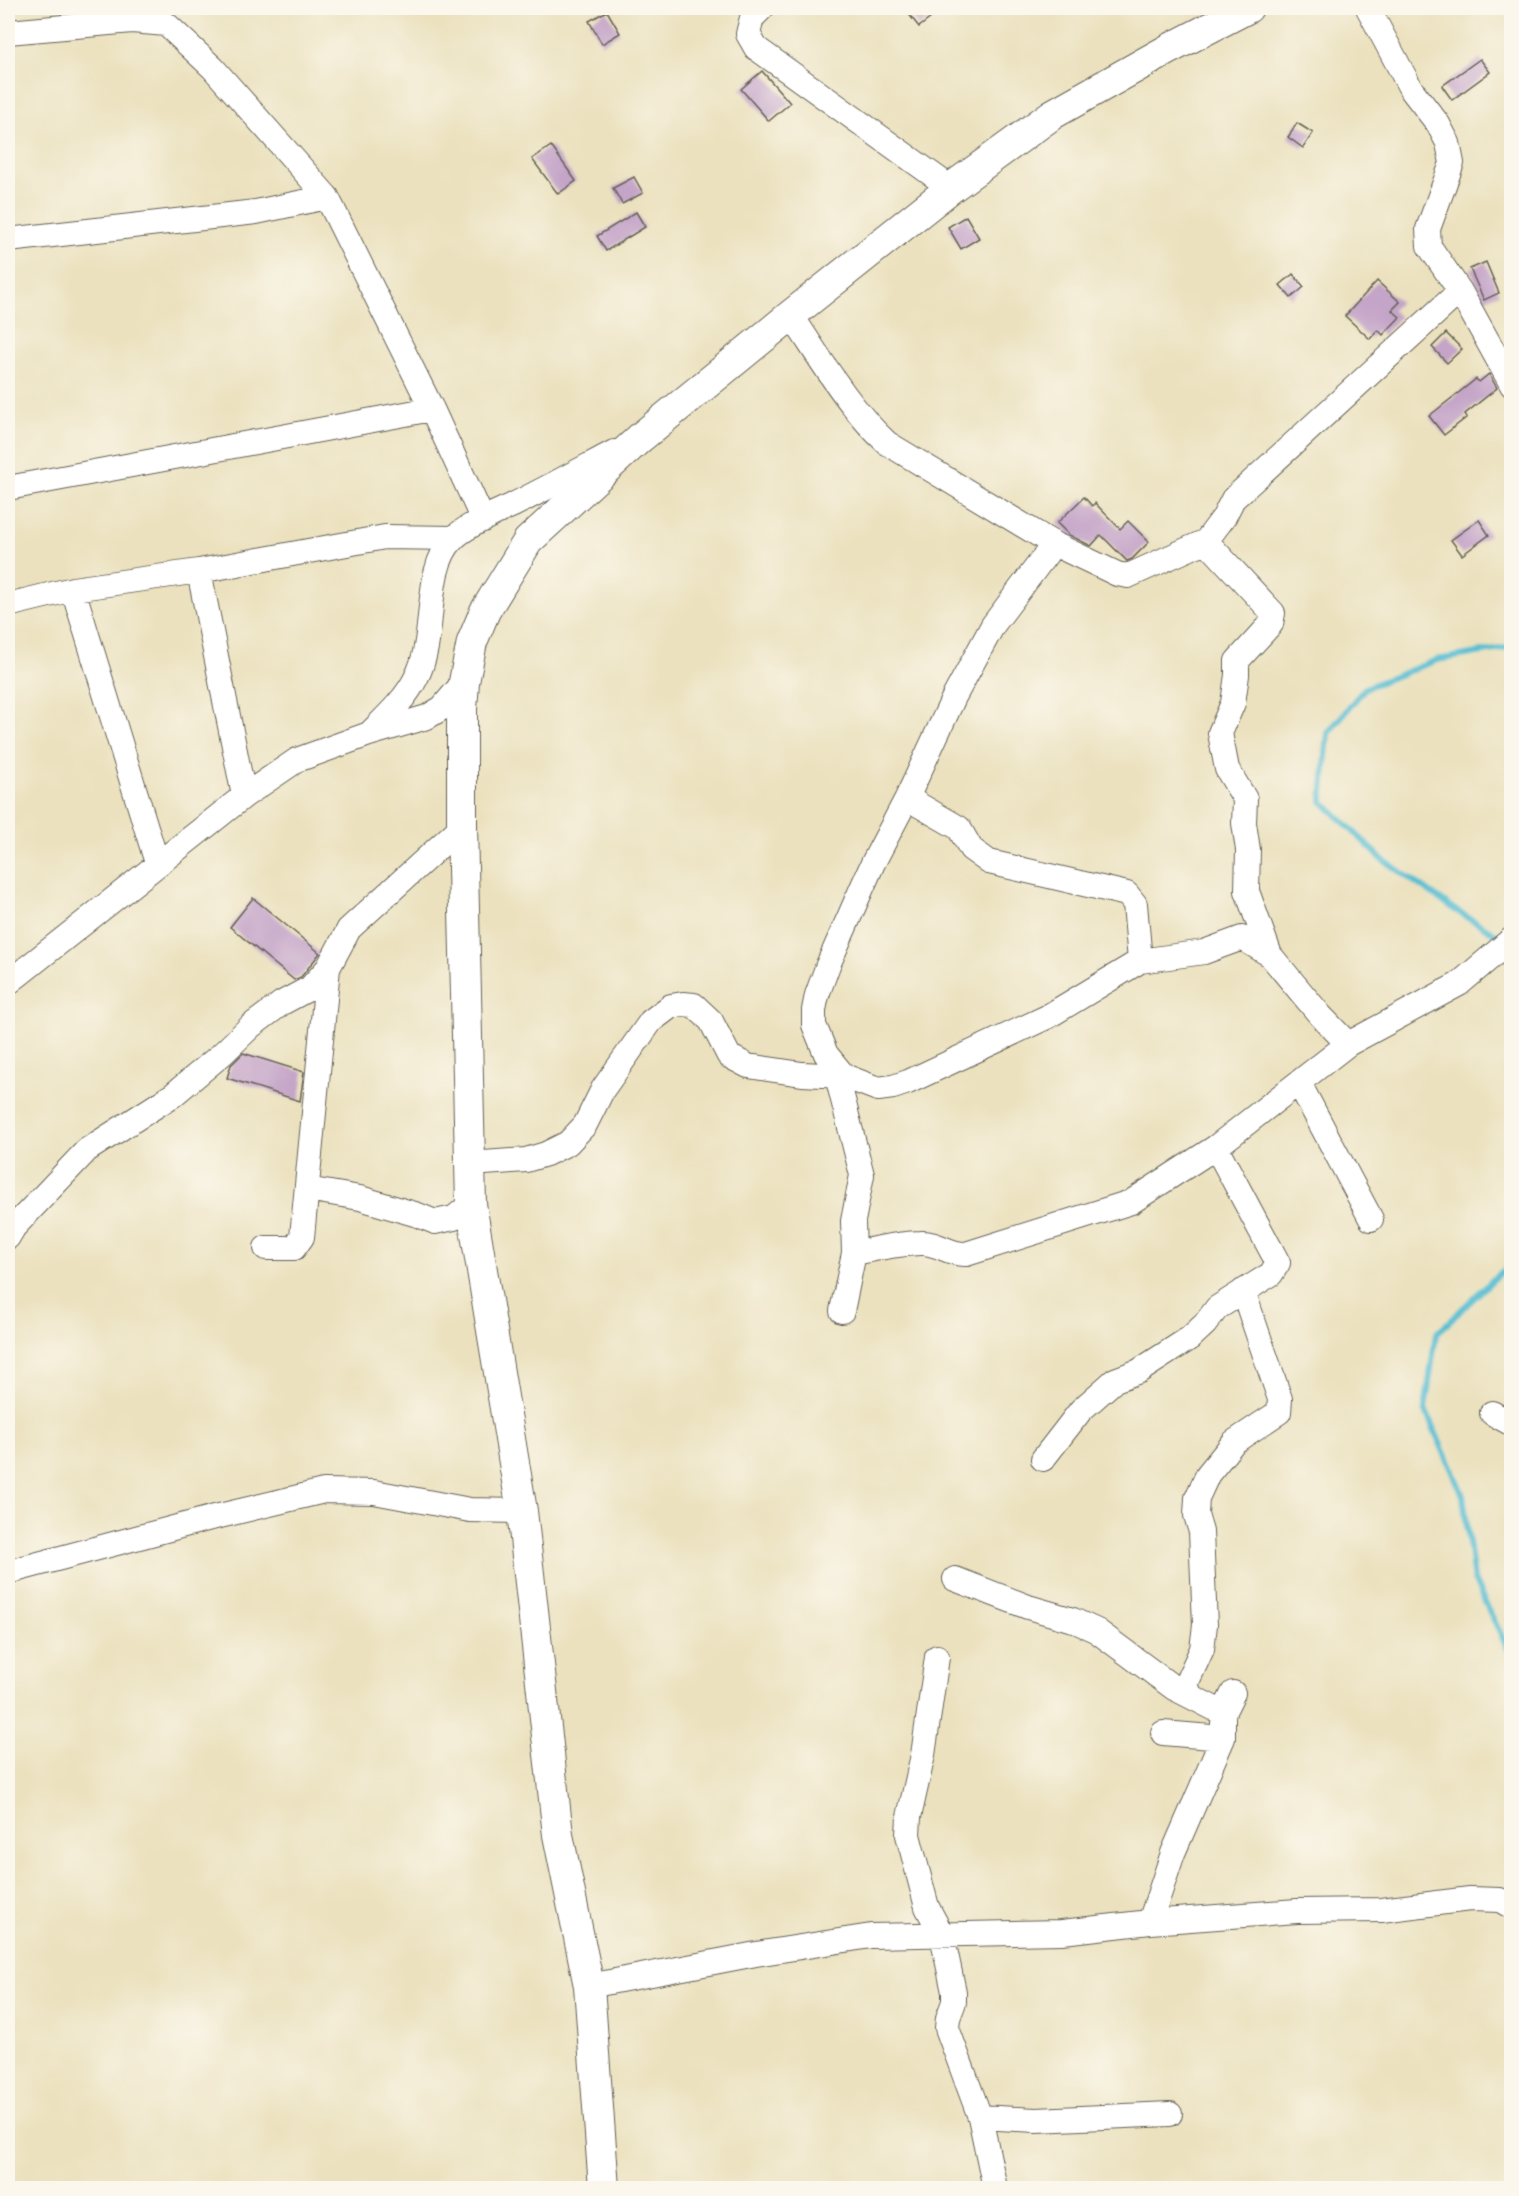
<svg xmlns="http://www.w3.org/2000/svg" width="1519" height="2196" font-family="'IM FELL French Canon',serif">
	<rect width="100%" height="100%" fill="#fbf7ec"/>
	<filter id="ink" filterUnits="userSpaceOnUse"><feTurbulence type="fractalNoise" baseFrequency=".0167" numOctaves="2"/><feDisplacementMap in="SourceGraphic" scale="12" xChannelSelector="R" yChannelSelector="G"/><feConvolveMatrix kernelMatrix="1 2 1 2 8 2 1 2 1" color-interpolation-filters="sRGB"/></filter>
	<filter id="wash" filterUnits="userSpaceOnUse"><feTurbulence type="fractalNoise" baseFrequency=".008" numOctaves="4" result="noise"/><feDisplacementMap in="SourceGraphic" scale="24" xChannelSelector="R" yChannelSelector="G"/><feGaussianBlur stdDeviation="1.35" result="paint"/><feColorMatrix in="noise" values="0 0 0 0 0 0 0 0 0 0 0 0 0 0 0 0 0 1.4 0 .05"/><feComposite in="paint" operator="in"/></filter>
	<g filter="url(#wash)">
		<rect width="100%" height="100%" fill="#ebe1be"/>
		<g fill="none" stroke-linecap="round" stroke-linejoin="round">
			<path stroke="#55bdd2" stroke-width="6" d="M1503 938 1455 910 1382 859 1322 801 1328 733 1365 688 1437 660 1512 647
				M1512 1267 1500 1273 1436 1334 1425 1409 1463 1495 1474 1580 1512 1657"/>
		</g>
		<g id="blocks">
			<path fill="#c4a4c8" d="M904 8H944L919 27Z
				M607 11 620 33 602 44 589 21Z
				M1480 59 1490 72 1452 100 1442 86Z
				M762 71 790 103 769 121 741 89Z
				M1297 123 1313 133 1303 148 1288 137Z
				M551 146 576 181 558 194 532 159Z
				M634 177 643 193 622 204 613 188Z
				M636 212 645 227 606 251 597 236Z
				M966 216 979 238 961 249 948 227Z
				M1486 262 1499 293 1484 300 1470 269Z
				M1293 274 1304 287 1291 298 1280 285Z
				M1377 281 1400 302 1392 310 1400 317 1383 335 1378 330 1370 339 1345 316Z
				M1446 333 1462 349 1447 363 1432 347Z
				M1489 374 1497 388 1465 414 1467 417 1444 435 1429 416 1476 379 1479 382Z
				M1084 497 1092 506 1095 503 1120 529 1128 521 1149 542 1132 559 1127 561 1101 535 1091 546 1069 535 1057 523Z
				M1479 520 1489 535 1462 555 1451 540Z
				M253 898 320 953 301 977 294 980 230 927Z
				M243 1053 304 1072 300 1101 227 1078 231 1065Z"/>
		</g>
	</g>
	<g filter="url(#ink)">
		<use href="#blocks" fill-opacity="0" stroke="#646155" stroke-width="1.5"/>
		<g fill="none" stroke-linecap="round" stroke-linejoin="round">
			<g stroke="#646155" stroke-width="26">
				<path id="minor" d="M762 8 752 18 748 34 756 48 951 188
					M1368 8 1411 89 1438 124 1448 143 1452 163 1428 229 1429 246 1460 291 1512 385
					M8 32 132 21 166 24 213 68 327 197 432 409 483 520
					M8 240 256 212 327 197
					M791 315C821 359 848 407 887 443L1054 544 1117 574 1128 576 1206 541 1224 517 1233 499 1460 291
					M8 488 432 409
					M1206 541 1273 613 1271 624 1237 661V675L1233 703 1220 733 1227 769 1245 799 1244 823 1248 850 1247 891 1270 955 1320 1015 1348 1044
					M199 571 244 796
					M73 589 157 863
					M8 605 73 589 199 571 385 537 454 538
					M369 734C386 717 405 700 416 678 438 637 422 571 453 539 465 526 496 513 513 505 547 488 580 470 614 452
					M907 798 959 828 971 849 989 862 1127 894 1135 904 1140 961
					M8 983 244 796 297 760 369 734 427 717 442 708 464 682
					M837 1076 862 1175 853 1221 854 1253 842 1311
					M844 1076 826 1054 814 1025V1010L817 995 828 965 873 863 907 798 954 697 993 625 1054 544
					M1299 1083 1371 1219
					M470 1164 526 1160 546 1154 568 1143 585 1125 603 1089 651 1021 671 1006 683 1004 694 1005 711 1021 729 1056 748 1066 802 1074 844 1076 878 1089 893 1087 908 1082 1047 1017 1140 961 1204 952 1242 938 1270 955
					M307 1189 360 1198 418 1215 435 1222 454 1218 471 1204
					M8 1237 14 1227 87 1150 173 1095 222 1054 251 1026 282 1003 310 988 328 968 349 929 462 826
					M266 1248H294L302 1237 328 968
					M854 1253C876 1249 899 1243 921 1243 937 1242 950 1255 966 1254L1131 1202 1216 1147 1348 1044 1459 984 1512 939
					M1492 1413 1512 1424
					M1043 1459 1081 1410 1115 1380 1139 1371 1190 1338 1205 1324 1217 1308 1271 1274 1278 1263 1216 1147
					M8 1572 211 1518 324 1491 374 1492 470 1510 522 1511
					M955 1579 1028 1607 1073 1620 1097 1631 1174 1688 1223 1713
					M937 1657 923 1755 909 1817 908 1835 927 1907 942 1935 954 1992V2002L948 2018 947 2028 980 2117 995 2188
					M1190 1695 1186 1684 1202 1649 1205 1625 1201 1532 1196 1515 1197 1498 1208 1474 1234 1442 1279 1412 1280 1399 1243 1291
					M1163 1733 1223 1738
					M1150 1922 1173 1853 1223 1738V1713L1233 1693
					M589 1986 756 1954 871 1936 1062 1932 1150 1922 1297 1911 1381 1910 1470 1899 1500 1900 1512 1907
					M980 2117 1036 2120 1170 2114"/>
			</g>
			<g stroke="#646155" stroke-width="32">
				<path id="tertiary" d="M604 2188 589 1986 558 1835 522 1511 471 1204 462 826V709L464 682 472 642 485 611 528 541 640 438 791 315 951 188 1053 114 1167 50 1248 8"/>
			</g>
			<use href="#minor" stroke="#fff" stroke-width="24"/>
			<use href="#tertiary" stroke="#fff" stroke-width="30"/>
		</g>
	</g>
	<rect width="1519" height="2196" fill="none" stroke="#fbf7ec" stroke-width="30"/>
</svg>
